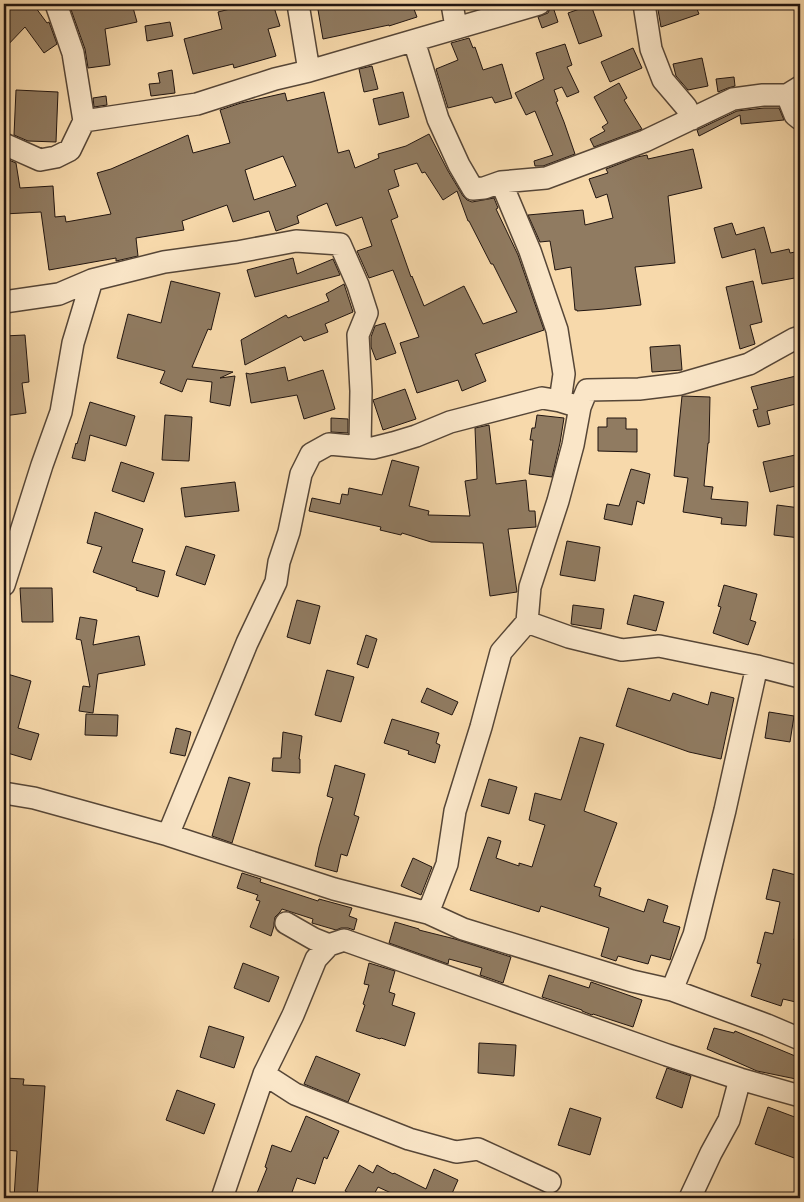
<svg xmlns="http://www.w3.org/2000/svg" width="804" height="1202" font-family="'Libre Caslon Text',serif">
	<rect width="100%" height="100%" fill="#f7d9ab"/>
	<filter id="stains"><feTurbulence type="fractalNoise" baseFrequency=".004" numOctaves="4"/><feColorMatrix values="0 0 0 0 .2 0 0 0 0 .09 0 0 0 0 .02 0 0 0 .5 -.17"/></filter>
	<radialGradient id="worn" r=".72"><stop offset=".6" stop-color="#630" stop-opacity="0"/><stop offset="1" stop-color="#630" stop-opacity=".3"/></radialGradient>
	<path fill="#907b61" stroke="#211510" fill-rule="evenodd" d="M4 4H33L47 23 49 22 57 44 44 53 25 27 4 49Z
		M69 4H132L137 22 105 29 110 65 88 68 85 49Z
		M250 4H273L280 26 268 29 276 56 234 68 233 64 193 74 184 39 222 29 218 12Z
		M317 4H412L417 17 389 26V25L323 39Z
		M552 4 558 22 542 28 538 17 548 13Z
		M657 4H695L699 14 661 27Z
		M591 5 602 36 579 44 568 13Z
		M170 22 173 36 147 41 145 26Z
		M469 38 473 48 475 47 483 70 502 64 512 98 495 103 492 97 448 108 436 69 458 60 451 43Z
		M565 44 572 65 567 67 579 92 567 97 562 87 554 90 558 101 556 102 564 122 575 154 543 166H535L534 161 553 155 535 111 526 115 515 93 544 79 536 53Z
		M633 48 642 68 610 82 601 62Z
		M702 58 708 86 688 90 676 76 673 64Z
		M372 66 378 89 364 92 359 69Z
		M172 70 175 93 151 96 149 84 160 83 158 73Z
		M734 77 735 86 728 88 718 92 716 79Z
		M619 83 627 98 624 100 642 129 594 147 590 139 605 131 602 127 608 123 594 97Z
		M16 90 58 92 56 142 28 141 14 135Z
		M324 92 338 153 349 150 355 168 379 158 378 154 406 146 429 134 448 171 463 196 467 200 472 202 494 198 498 208 496 209 518 255 544 330 475 354 486 381 462 391 458 380 417 393 400 343 419 337 393 270 369 278 357 251 372 246 362 217 336 226 327 203 297 216 299 223 276 231 269 211 233 222 227 205 182 221 184 230 136 238 138 256 116 261V258L49 270 41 212 4 214V158L16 163 20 188 53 186 55 217 65 216 66 222 111 214 97 173 111 169 188 135 193 153 230 143 220 110 241 103 285 93 287 101ZM283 156 296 186 254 200 245 170ZM417 163 422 173 425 172 443 200 457 191 468 221H469L491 264H493L517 312 483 324 464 286 424 306 412 276 411 277 391 220 398 217 388 190 399 186 394 170Z
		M403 92 409 117 379 125 373 99Z
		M106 96 107 105 94 107 93 98Z
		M764 108H779L784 120 741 124 740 115 699 136 697 130 737 111Z
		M693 149 702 188 668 196 675 263 635 267 641 305 604 309 577 311V310H575L571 267 555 270 550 241 540 242 528 215 583 210 585 225 613 218 607 194 596 198 589 179 608 173 606 169 637 157 647 155 648 159Z
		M732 223 736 235 764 227 771 253 789 249 790 253 800 251V277L762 284 755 249 722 258 714 228Z
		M293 258 297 274 333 259 340 275 255 297 247 270Z
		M171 281 220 293 211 330 208 329 192 367 233 372 220 378 235 376 230 406 210 402 212 382 187 379 182 392 160 383 165 371 117 358 128 314 161 323Z
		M753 281 762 322 750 325 755 344 740 349 726 287Z
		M344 284 353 312 325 324 328 332 304 341 301 336 245 365 241 340 286 315 288 318 329 301 326 294Z
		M385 323 396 353 376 360 371 347V337L375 326Z
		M25 335 29 382 22 383 26 413 4 416V336Z
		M680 345 682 370 652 372 650 347Z
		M285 367 288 381 323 370 335 409 304 419 297 395 251 403 246 373 250 374Z
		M800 375V403L767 411 770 424 758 427 753 410 758 409 751 387Z
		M405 389 416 419 383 430 373 400Z
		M682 396 710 397 709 443H708L704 486 713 487 711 499 748 502 746 526 721 524 722 518 683 512 688 478 674 476Z
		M90 402 135 416 126 446 90 435 85 461 72 458 76 443 77 444Z
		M165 415 192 417 189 461 162 460Z
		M537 415 564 418 560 443 552 477 529 474 533 440H530L532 428H535Z
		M331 418 348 419V433L331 432Z
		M607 418H626V429H637V452L598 451V427H607Z
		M489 425 496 484 526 480 529 511H535L536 527 508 529 517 592 490 596 483 543 431 542 402 533 401 535 380 530 381 527 309 511 312 498 340 504 342 494 348 495 349 488 382 495 392 460 419 467 409 506 429 511 428 515 470 516 465 481 477 479 475 428Z
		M800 454V485L770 492 763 462Z
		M121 462 154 473 144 502 112 491Z
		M631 469 650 474 644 504 637 501 632 525 604 519 607 504 619 506Z
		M235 482 239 511 185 517 181 488Z
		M777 505 800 508V538L774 535Z
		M95 512 143 529 132 562 165 571 158 597 136 590 137 588 93 572 102 547 87 543Z
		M567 541 600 547 595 581 560 575Z
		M186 546 215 555 205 585 176 575Z
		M724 585 757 594 750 620 756 622 748 645 713 633 721 607 718 606Z
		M20 588H52L53 622H22Z
		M634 595 664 602 656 631 627 624Z
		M297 600 320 606 310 644 287 637Z
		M573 605 604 609 601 629 571 624Z
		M80 617 97 620 93 645 139 636 145 665 98 674 93 713 79 711 83 686 90 687 81 640 76 639Z
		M366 635 377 639 368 668 357 664Z
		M327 670 354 677 341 722 315 715Z
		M4 673 31 681 18 728 39 734 31 760 4 752Z
		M427 688 458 702 452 715 421 702Z
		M628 688 670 701 673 693 708 705 711 692 734 698 721 759 689 752 616 726Z
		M769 712 794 716 790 742 765 738Z
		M86 714 118 715 117 736 85 735Z
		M392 719 439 733 436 743 440 745 435 763 408 754 409 751 384 743Z
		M176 728 191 732 185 756 170 753Z
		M283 732 302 736 299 759H300V773L272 771 273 758H281Z
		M580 737 604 744 584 811 617 823 594 886 601 888 599 896 644 912 648 899 668 906 663 922 680 927 670 960 651 955 648 964 618 956 616 961 601 956 609 928 541 906 539 912 470 890 488 837 501 841 496 858 519 866V863L532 867 545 825 529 820 535 793 561 800Z
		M335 765 365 774 354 815 359 817 347 856 341 854 337 872 315 866 319 847 333 798 327 796Z
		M229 777 250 783 232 843 212 836Z
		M489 779 517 787 509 814 481 806Z
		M413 858 432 867 421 895 401 886Z
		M773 869 800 876V916L794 940 800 942V1003L783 999 781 1006 751 996 761 964 757 963 765 932 773 934 780 902 766 899Z
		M242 873 261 879 260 882 318 901 319 899 352 908 349 916 357 919 354 930 348 928H341L336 930 312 923 313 919 282 909 280 912 275 917 274 923V926L271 936 250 927 260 901 256 900 258 895 237 888Z
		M395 922 419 929V930L455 939 511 957 503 983 480 975 482 968 449 959 448 964 389 943Z
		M243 963 279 977 269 1002 234 988Z
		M369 963 395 971 389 992 395 994 392 1005 415 1013 405 1046 381 1038 380 1039 356 1031 365 1005 363 1004 369 985 364 984Z
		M549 975 589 988 591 982 642 1000 633 1027 593 1014 592 1015 582 1011V1010L542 997Z
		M209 1026 244 1037 234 1068 200 1057Z
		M714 1028 734 1033 735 1031 800 1058V1068L796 1079 757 1071 707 1049Z
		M479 1043 516 1045 514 1076 478 1073Z
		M316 1056 360 1074 348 1102 304 1084Z
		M667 1068 691 1076 682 1108 656 1098Z
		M4 1078 24 1079 23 1085 45 1086 37 1198H14L17 1151 4 1150Z
		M177 1090 215 1104 204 1134 166 1120Z
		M768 1107 800 1119V1160L755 1144Z
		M570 1108 601 1118 590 1155 558 1145Z
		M306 1116 339 1131 327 1159 324 1157 315 1184 297 1178 290 1198H255L267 1168 265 1167 272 1145 291 1152Z
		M359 1165 373 1173 377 1165 393 1174 394 1173 426 1189 434 1169 458 1180 450 1198H402L378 1187 372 1198H358L345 1191Z"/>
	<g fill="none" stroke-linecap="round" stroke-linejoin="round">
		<g stroke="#564637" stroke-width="24">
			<path id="minor" d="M298 4 309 71
				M452 4 456 27
				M644 4 651 49 663 80 686 107 692 119
				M414 41 438 119 459 165 473 189 484 188 501 182 546 178 645 141 733 99 763 95H787L800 87
				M787 95 795 115 800 119
				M84 121 197 104 275 79 309 71 539 4
				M4 144 40 160 56 157 70 150 84 121 73 53 56 4
				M501 182 530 251 557 330 564 374 560 401 573 405
				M4 302 59 294 92 280 164 262 237 252 296 241 340 244 358 285 367 313 358 335 361 391 360 446
				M4 585 42 465 61 412 73 343 92 280
				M527 622 569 637 622 650 659 646 757 666 800 677
				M4 793 34 798 168 835 334 889 428 913 463 929 632 981 672 990 767 1025 800 1039
				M168 835 247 643 276 582 279 562 289 532 301 474 311 454 329 444 373 448 393 443 416 436 450 422 542 398 560 401
				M428 913 447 864 455 811 481 727 501 652 527 622 530 587 558 501 573 445 580 407 587 390 639 389 680 384 749 364 794 339 800 337
				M286 923 314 939 329 945
				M672 990 694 935 725 810 757 666
				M264 1074 295 1094 409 1139 456 1152 478 1149 550 1182
				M222 1198 264 1074 293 1015 316 959 329 945 344 940 667 1055 740 1079 800 1096
				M690 1198 711 1153 729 1120 740 1079"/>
		</g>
		<use href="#minor" stroke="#fae6c8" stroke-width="21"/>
	</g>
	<rect width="804" height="1202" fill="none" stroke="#f7d9ab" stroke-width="20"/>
	<rect x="5" y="5" width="794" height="1192" fill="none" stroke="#211510" stroke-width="2.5"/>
	<rect x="10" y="10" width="784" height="1182" fill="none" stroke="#211510"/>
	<rect width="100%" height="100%" filter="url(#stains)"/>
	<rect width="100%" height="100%" fill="url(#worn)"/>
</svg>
